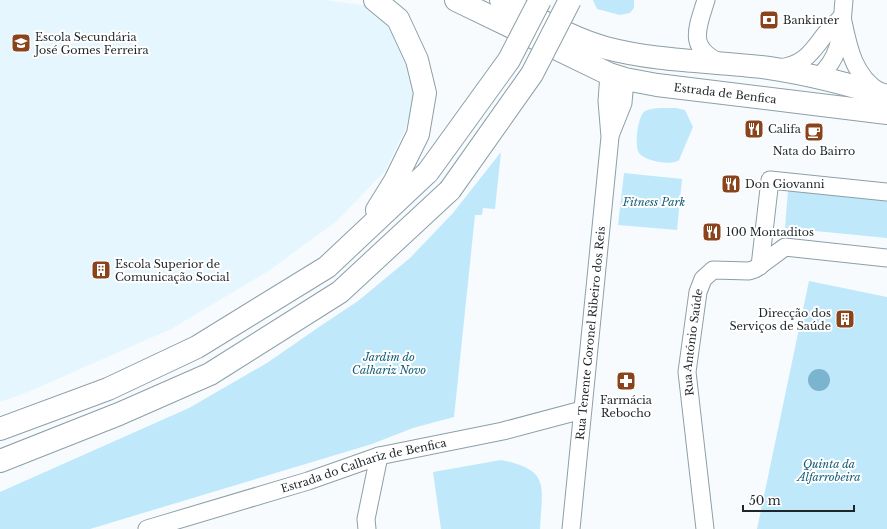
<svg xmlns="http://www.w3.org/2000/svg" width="887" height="529" font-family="'Libre Baskerville',serif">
	<rect width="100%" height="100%" fill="#f7fbfd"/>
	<path fill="#e6f6fe" d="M0 0H324L370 6 385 21 400 45 411 70 415 98 405 130 385 171 337 221 267 272 171 329 28 392 0 402Z"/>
	<path fill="#bfe8fb" d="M593 0H634V8L630 13 620 15 597 9Z
		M676 108 685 110 693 127 679 160C672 166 644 161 639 153 634 146 638 115 645 111 653 107 667 108 676 108Z
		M501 152 495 209 483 208 482 215H475L454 417 413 428 372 444 90 529H0V492L189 408 267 363 319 327 358 301 410 258 453 213Z
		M624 173 682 179 677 230 618 225Z
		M788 190 887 199V238L785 228Z
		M809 281 887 297V529H757Z
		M501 460C551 470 542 486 540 529H441L433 472Z"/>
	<path fill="#7bb4ce" d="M808 380a11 11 0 1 1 22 0a11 11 0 1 1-22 0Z"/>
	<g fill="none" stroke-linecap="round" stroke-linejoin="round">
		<g stroke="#8d9fa7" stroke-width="19">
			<g id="minor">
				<path d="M706 0C697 29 687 48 721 63"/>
				<path d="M842 17C848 46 853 76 880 92"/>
				<path d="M778 68C801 66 810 55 823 37 828 30 836 23 842 17"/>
				<path d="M818 77C843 56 841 30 844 0"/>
				<path d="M611 133 623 103 625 79"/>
				<path d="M760 266 770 180 887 192"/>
				<path id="s1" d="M147 529 308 481 379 456 503 431 582 410"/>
				<path d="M367 529 366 519 379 456"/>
				<path id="s2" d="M571 529 610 137 607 101 609 74"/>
				<path id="s3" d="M705 529 687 372 698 292 703 279 713 270 749 271 755 269 785 247 887 258"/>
			</g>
		</g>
		<g stroke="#8d9fa7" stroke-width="24">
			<g id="tertiary">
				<path id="s4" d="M456 0 609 74 625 79 657 85 887 113"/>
				<path d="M501 0C534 16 569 38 606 48 659 62 715 61 769 68 809 74 848 84 887 96"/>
			</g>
		</g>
		<g stroke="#8d9fa7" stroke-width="24">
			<path id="trunk" d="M375 0 398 19 417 60 425 93 418 134 395 181 377 210
				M0 429 108 389 197 347 327 267 428 172
				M0 461 119 414 210 374 340 292 450 190"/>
		</g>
		<use href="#minor" stroke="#fff" stroke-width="17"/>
		<use href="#tertiary" stroke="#fff" stroke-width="22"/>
		<use href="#trunk" stroke="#fff" stroke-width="22"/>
		<g stroke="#8d9fa7" stroke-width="24" stroke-linecap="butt">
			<path id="trunk-bridge" d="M428 172 509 60 540 0
				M450 190 532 74 570 0"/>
		</g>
		<use href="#trunk-bridge" stroke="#fff" stroke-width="22"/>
	</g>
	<defs>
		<g id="bank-square" transform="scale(1)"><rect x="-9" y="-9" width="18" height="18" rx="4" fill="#89441c" stroke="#fff"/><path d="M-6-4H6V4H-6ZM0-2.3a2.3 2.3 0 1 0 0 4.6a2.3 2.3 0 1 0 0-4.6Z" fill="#fff"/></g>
		<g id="school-square" transform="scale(1)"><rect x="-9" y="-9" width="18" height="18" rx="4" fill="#89441c" stroke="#fff"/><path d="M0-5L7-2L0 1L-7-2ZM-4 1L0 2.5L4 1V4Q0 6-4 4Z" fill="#fff"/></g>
		<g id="restaurant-square" transform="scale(1)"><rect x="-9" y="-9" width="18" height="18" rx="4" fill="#89441c" stroke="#fff"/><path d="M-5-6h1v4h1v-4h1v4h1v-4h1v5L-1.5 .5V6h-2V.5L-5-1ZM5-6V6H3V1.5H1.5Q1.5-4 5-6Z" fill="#fff"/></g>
		<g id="cafe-square" transform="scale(1)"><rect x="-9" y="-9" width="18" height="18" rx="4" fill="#89441c" stroke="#fff"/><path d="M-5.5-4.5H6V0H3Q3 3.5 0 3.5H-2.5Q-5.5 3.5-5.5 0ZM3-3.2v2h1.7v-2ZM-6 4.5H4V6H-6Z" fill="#fff"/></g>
		<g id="building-square" transform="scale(1)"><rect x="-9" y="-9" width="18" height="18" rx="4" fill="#89441c" stroke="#fff"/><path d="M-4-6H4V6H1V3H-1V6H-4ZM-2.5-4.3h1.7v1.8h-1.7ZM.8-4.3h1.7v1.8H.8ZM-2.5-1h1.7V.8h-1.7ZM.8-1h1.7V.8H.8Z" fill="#fff"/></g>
		<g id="pharmacy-square" transform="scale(1)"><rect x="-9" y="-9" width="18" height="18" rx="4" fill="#89441c" stroke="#fff"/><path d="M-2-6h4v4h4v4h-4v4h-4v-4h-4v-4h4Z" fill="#fff"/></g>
	</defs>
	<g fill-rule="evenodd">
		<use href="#bank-square" x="769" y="20"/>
		<use href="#school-square" x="21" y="43"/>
		<use href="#restaurant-square" x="754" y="129"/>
		<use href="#cafe-square" x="814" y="132"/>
		<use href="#restaurant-square" x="731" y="184"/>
		<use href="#restaurant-square" x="712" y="232"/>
		<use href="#building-square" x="101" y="270"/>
		<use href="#building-square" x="845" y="319"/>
		<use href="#pharmacy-square" x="626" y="381"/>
	</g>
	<g text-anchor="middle" stroke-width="4" stroke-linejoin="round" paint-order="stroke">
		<g font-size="11" fill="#1f2629" stroke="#fff" text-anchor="start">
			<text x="783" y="24">Bankinter</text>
			<text x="35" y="41">Escola Secundária<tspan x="35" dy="13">José Gomes Ferreira</tspan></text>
			<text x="768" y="133">Califa</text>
			<text x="814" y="155" text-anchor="middle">Nata do Bairro</text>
			<text x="745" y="188">Don Giovanni</text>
			<text x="726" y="236">100 Montaditos</text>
			<text x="115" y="268">Escola Superior de<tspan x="115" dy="13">Comunicação Social</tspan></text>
			<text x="831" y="317" text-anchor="end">Direcção dos<tspan x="831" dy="13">Serviços de Saúde</tspan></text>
			<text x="626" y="404" text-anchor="middle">Farmácia<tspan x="626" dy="13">Rebocho</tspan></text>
		</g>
		<g font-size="11" fill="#1f2629" stroke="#fff">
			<text dy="4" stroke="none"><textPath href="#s4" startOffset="288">Estrada de Benfica</textPath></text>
			<text dy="4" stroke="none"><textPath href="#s2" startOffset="197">Rua Tenente Coronel Ribeiro dos Reis</textPath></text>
			<text dy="4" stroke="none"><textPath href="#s3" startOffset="188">Rua António Saúde</textPath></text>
			<text dy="4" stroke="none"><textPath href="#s1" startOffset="226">Estrada do Calhariz de Benfica</textPath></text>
		</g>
		<g font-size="11" font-style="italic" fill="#145d77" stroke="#fff">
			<text x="654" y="206">Fitness Park</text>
			<text x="389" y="361">Jardim do<tspan x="389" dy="13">Calhariz Novo</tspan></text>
			<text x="829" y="468">Quinta da<tspan x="829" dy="13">Alfarrobeira</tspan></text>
		</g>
	</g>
	<path d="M743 505v6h111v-6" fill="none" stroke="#1f2629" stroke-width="2"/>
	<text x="749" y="505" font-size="12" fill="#1f2629" stroke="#ffffff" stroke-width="3" paint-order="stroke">50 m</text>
</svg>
